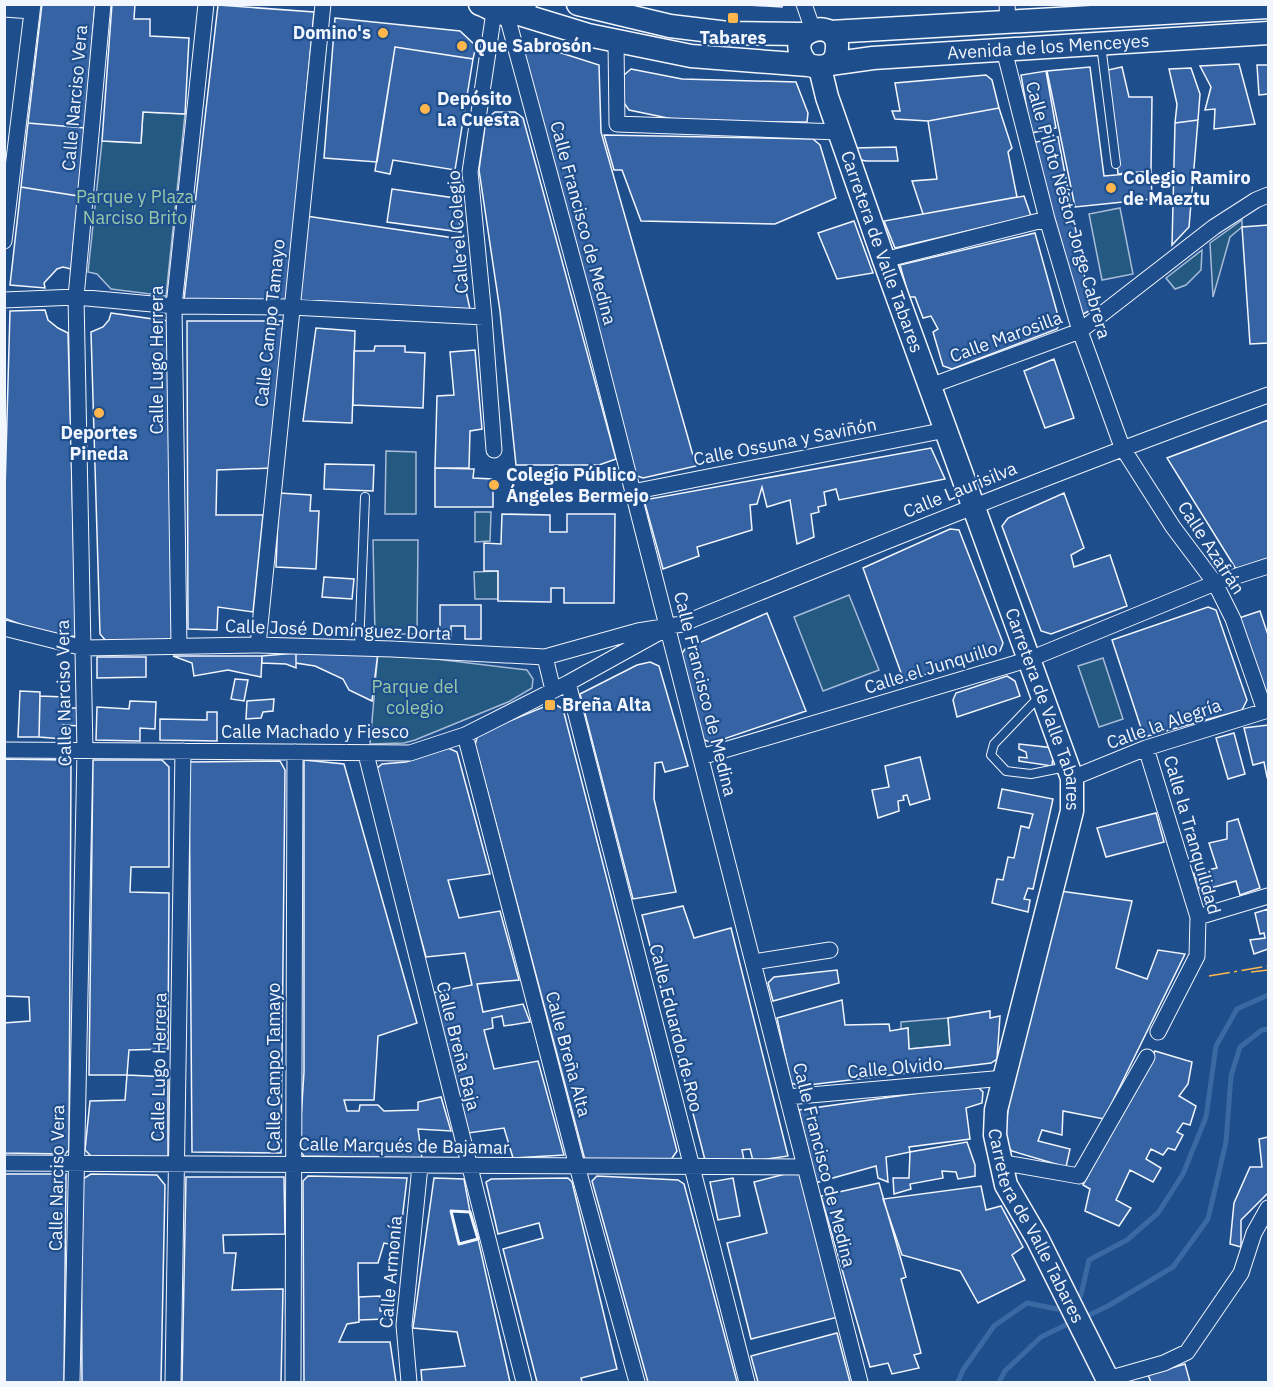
<svg xmlns="http://www.w3.org/2000/svg" width="1273" height="1387" font-family="'IBM Plex Sans',sans-serif">
	<rect width="100%" height="100%" fill="#1f4e8c"/>
	<path fill="#245a82" stroke="#a8bbd7" stroke-width="1.5" d="M143 112 185 114 166 296 111 289 97 274 88 272 102 141 141 143Z
		M1120 208 1133 274 1102 280 1089 214Z
		M1242 220V227L1230 237 1213 297 1210 243Z
		M1202 250 1201 270 1186 285 1175 289 1166 278Z
		M386 451 416 452V514H385Z
		M475 512H491L490 541 475 542Z
		M373 540H418L417 634H375Z
		M498 571V599H475L474 572Z
		M849 595 879 670 823 691 794 617Z
		M378 652 527 670 533 679 532 688 508 702 415 740 404 743 370 744Z
		M1103 658 1123 719 1099 727 1078 666Z
		M948 1018 950 1045 909 1049 908 1028 901 1029V1022Z"/>
	<g fill="none" stroke-linecap="round" stroke-linejoin="round">
		<path stroke="#3b69a3" stroke-width="5" d="M1074 1300 1081 1295 1089 1260 1127 1240 1158 1213 1183 1174 1206 1117 1216 1046 1237 1009 1268 995
			M1083 1318 1108 1306 1173 1267 1208 1219 1226 1142 1231 1076 1240 1047 1262 1030 1268 1029
			M958 1382 963 1370 994 1326 1027 1303 1057 1309 1066 1304
			M999 1382 1005 1371 1041 1337 1074 1321"/>
	</g>
	<path fill="#3563a3" stroke="#f2f6ff" stroke-width="1.5" d="M42 4H95L85 128 28 123Z
		M112 4H135L134 19H150V36L189 38 185 114 143 112 141 143 102 141Z
		M732 4H783L782 7Z
		M218 5 314 12 287 300H184Z
		M335 18 460 31 476 46 473 59 395 47 377 162 324 158Z
		M530 43 599 65 601 132 696 466 643 478 634 475 523 49Z
		M395 47 473 59 455 170 393 160 390 174 375 171Z
		M1239 64 1255 124 1214 129 1215 109 1205 110 1211 87 1200 66Z
		M1257 65H1268V94L1259 95Z
		M1090 67 1104 176 1151 172 1152 199 1075 207 1047 71Z
		M1122 67 1129 97H1152L1151 171 1118 174 1108 70Z
		M1191 68 1200 94 1198 120 1175 123 1177 104 1169 69Z
		M631 69 682 79 796 82 808 113 807 122H687L629 110 624 103V75Z
		M1046 71 1056 128 1031 133 1021 75Z
		M986 75 992 80 999 108 928 121 895 119 892 111H900L895 83Z
		M999 108 1012 148 1008 152 1017 197 923 214 912 181 937 179 928 121Z
		M495 112H515L523 118 616 459 599 465H516L500 311 479 170 486 119Z
		M1198 120 1189 227 1172 245 1175 123Z
		M28 123 85 128 78 196 21 187Z
		M604 135 813 139 820 145 836 198 775 224 641 221 622 170H614Z
		M1058 137 1091 310 1083 314 1078 310 1032 143Z
		M896 147 898 161H866L857 159 854 148Z
		M21 187 78 196 71 269 63 267 57 269 44 283 45 288 10 285Z
		M392 189 455 198 461 232 387 222Z
		M1024 196 1031 216 895 248 884 221Z
		M306 216 454 238 470 309 296 300Z
		M854 221 873 273 837 279 818 233Z
		M1268 225V343L1250 344 1242 227Z
		M1035 233 1060 323 1057 329 952 369 943 366 933 332 938 329 931 316 923 318 915 297H909L900 265Z
		M45 310 48 320 58 328 68 333 76 636 53 637 4 618V526L10 311Z
		M111 313 167 321 175 637 164 641 107 642 100 634 91 332 103 327 109 320Z
		M187 321H283L272 468 217 470 216 515H263L253 612 218 607 217 630 188 629Z
		M316 328 355 331 352 423 303 421Z
		M375 346H405V352L425 353 423 408 353 405 354 351H374Z
		M475 350 482 429 470 431 469 468H435L437 396 454 395 450 352Z
		M1054 359 1074 418 1045 428 1024 371Z
		M1268 420V558L1236 569 1167 458Z
		M931 448 945 479 839 500 836 489 824 492 826 505 818 507 819 512 811 514 814 537 797 544 790 500 767 507 762 487 757 504 750 505 752 530 697 547 699 556 663 569 644 500Z
		M325 464 374 465 373 491 324 489Z
		M435 468 474 469 473 478 493 479V507H435Z
		M279 493 311 495 310 511H319L316 569 276 567Z
		M1064 493 1084 548 1071 555 1074 567 1110 555 1127 606 1051 634 1041 631 1002 526 1008 518Z
		M502 514 550 515V532H567V514H615L614 603H564V588H551V602L498 601V571H484V543L501 544Z
		M950 529 959 530 1003 643 1000 651 904 681 863 568Z
		M324 577 354 579 352 599 322 597Z
		M440 605H481V639H465V626H451V637H440Z
		M1208 607 1216 610 1247 700 1242 710 1144 737 1112 640Z
		M1260 611 1268 635V700L1239 618Z
		M767 613 806 711 712 743 702 739 679 658 685 649Z
		M378 652 372 701 349 690 343 679 315 666 296 663V653Z
		M296 653V668L286 664 262 663V656Z
		M173 656H262L261 677 228 670 194 676 192 663Z
		M97 657H146V677L97 678Z
		M650 662 659 666 688 766 665 772 662 762 655 763 654 799 676 892 633 899 580 694 637 665Z
		M1007 676 1015 681 1020 696 957 717 953 700 956 693Z
		M235 679 248 680 244 701 231 699Z
		M20 691 40 692 39 737H18Z
		M40 696 64 697 62 708H79L80 726 63 725V739L39 737Z
		M274 699 273 711 263 712 261 718 246 719 247 701Z
		M130 701 156 702 155 729 140 728V741L96 740 97 707 129 709Z
		M553 703 563 709 677 1151 670 1161 585 1160 475 745 478 734Z
		M207 712H217V741L160 740V719L207 720Z
		M1268 725V776L1267 777 1264 762 1253 765 1244 728Z
		M1234 733 1245 774 1228 779 1216 738Z
		M1019 744 1054 748 1052 766 1019 761V757L1027 758 1026 752 1019 749Z
		M448 748 457 752 490 874 448 880 459 918 500 911 519 980 477 984 483 1012 523 1004 530 1022 504 1026 502 1016 492 1018 493 1028 484 1030 494 1069 538 1061 564 1155 513 1158 504 1128 468 1133 431 993 472 985 465 953 426 957 375 770 382 764 406 762Z
		M920 757 930 799 910 805 907 795 903 796 904 800 898 801 899 811 878 818 872 790 889 787 885 766Z
		M4 759 65 760 71 765 69 1150 65 1154 4 1153V1023L30 1021 29 997 4 996Z
		M93 760H162L169 767V867H131L130 892 169 893 168 1049 129 1050 127 1075H89Z
		M304 760 344 764 417 1023 378 1036 374 1100H344L347 1111H359L360 1105H378L384 1111 418 1110V1102L441 1097 451 1131 418 1129 422 1158 304 1156 299 1150 304 1072Z
		M280 761 285 770 281 1153 192 1152 189 762Z
		M1002 789 1053 799 1033 889 1028 888 1024 899 1030 900 1028 912 992 903 997 879 1003 880 1008 857 1014 858 1021 826 1029 828 1033 814 998 808Z
		M1156 813 1164 842 1106 857 1097 828Z
		M1238 819 1260 888 1240 895 1236 881 1200 891 1194 873 1217 868 1209 843 1227 839V822Z
		M1060 891 1132 901 1116 968 1147 979 1158 950 1185 954 1104 1119 1063 1111 1062 1135 1042 1130 1038 1141 1070 1149 1066 1167 1012 1151 1004 1143 1009 1102Z
		M683 906 694 938 731 928 788 1156 753 1161 750 1149 742 1150 744 1160H705L642 915Z
		M1268 909V949L1254 954 1250 940 1265 938 1264 933 1260 934 1255 913Z
		M837 970 839 983 773 1001 768 983 774 977Z
		M842 1000 845 1025 889 1024 890 1031 908 1028 909 1049 950 1045 948 1018 990 1011V1018L1000 1016 997 1059 991 1063 800 1086 791 1083 777 1018Z
		M1155 1051 1192 1062 1188 1084 1179 1096 1196 1106 1190 1125 1183 1123 1177 1132 1183 1135 1175 1150 1168 1148 1163 1155 1151 1149 1146 1159 1161 1168 1153 1182 1130 1170 1116 1200 1131 1208 1119 1226 1085 1211 1090 1189 1083 1185Z
		M127 1075 168 1077V1157L91 1156 85 1150 90 1101 125 1100Z
		M976 1085 983 1092 982 1103 966 1108 970 1139 909 1147 910 1152 886 1157 888 1182 878 1178 876 1166 815 1183 799 1110Z
		M1268 1137V1193L1241 1220V1247L1230 1244 1234 1203 1250 1167H1262L1259 1139Z
		M967 1142 975 1165V1176L958 1179 956 1172 942 1171 943 1178 910 1184 911 1189 894 1194 893 1178H909L910 1152Z
		M801 1170 838 1317 751 1339 727 1243 767 1233 754 1182Z
		M4 1174H66L64 1382H4Z
		M91 1174 157 1175 165 1185 161 1382H82L81 1180Z
		M308 1176 407 1178 399 1246 384 1243 378 1263H358L359 1322 347 1324 339 1342H390L396 1382H304L303 1181Z
		M597 1176 678 1180 684 1184 737 1382H648L592 1181Z
		M186 1177H284L285 1234 223 1235 224 1253H236L232 1290 283 1289 281 1382H182Z
		M434 1178 464 1179 470 1212 451 1211 459 1244 478 1239 510 1382H422L421 1370 465 1366 457 1332 413 1328Z
		M568 1178 572 1182 617 1369 581 1378 582 1382H537L503 1249 543 1238 539 1223 498 1234 486 1182 491 1179Z
		M733 1178 740 1216 718 1220 710 1182Z
		M879 1183 906 1277 901 1279 921 1353 914 1355 919 1368 892 1374 888 1363 870 1367 821 1196Z
		M981 1186 986 1210 1001 1206 1023 1247 1012 1255 1025 1280 978 1303 960 1271 902 1255 883 1199Z
		M380 1296V1311H384L385 1319 359 1320V1297Z
		M837 1333 850 1382H758L751 1356Z
		M1185 1364 1190 1382H1151L1148 1375Z"/>
	<g fill="none" stroke-linecap="round" stroke-linejoin="round">
		<g stroke="#f2f6ff" stroke-width="10">
			<path id="lane" d="M1101 45 1116 164
				M359 648 365 497
				M1039 697 994 744 991 755 1006 771 1031 774 1066 767"/>
		</g>
		<g stroke="#f2f6ff" stroke-width="17">
			<path id="street" d="M804 4 813 30
				M1007 4 1008 23
				M4 9 32 11
				M494 12 470 172 484 317 494 450
				M507 16 586 308 860 1382
				M616 42 617 124 839 132
				M1004 50 1047 219 1080 331 1122 447 1173 527 1215 583 1233 619 1265 711
				M4 241 33 4
				M884 260 1047 219
				M4 300 76 297 174 306 291 307 484 317
				M930 386 1080 331 1214 227 1256 200 1268 195
				M632 492 946 430
				M4 628 84 648 258 645 392 649 545 657 638 631 682 624C876 545 1071 466 1268 395
				M258 645 323 4
				M179 646 174 306 206 4
				M545 657 553 690
				M568 683 747 1382
				M465 735 577 1166 637 1382
				M1146 748 1198 917 1197 956 1158 1032
				M4 750 410 753 465 735 568 683 660 632
				M366 754 524 1382
				M701 757 1030 659 1215 583 1268 566
				M1072 778 1146 748 1268 710
				M1198 917 1268 896
				M753 962 830 950
				M787 1097 1005 1078
				M999 1162 1079 1176 1147 1057
				M4 1163 804 1167
				M1108 1379 1164 1363 1187 1352 1241 1273 1254 1233 1268 1208
				M72 1382 85 751 76 297 103 4
				M173 1382 183 751
				M293 1382 295 752
				M409 1382 404 1325 420 1166"/>
		</g>
		<g stroke="#f2f6ff" stroke-width="25">
			<g id="secondary">
				<path d="M480 4C499 11 508 24 525 4"/>
				<path d="M578 4 670 26 728 33 804 34"/>
				<path d="M516 13 588 35 691 56 808 65C823 69 836 67 837 48 839 14 777 31 808 65"/>
				<path d="M830 32 1268 7"/>
				<path id="s1" d="M830 64 873 58 1268 33"/>
				<path id="s2" d="M820 68 827 97 884 260 1072 778V811L996 1110 995 1135 1006 1185 1037 1238 1109 1382"/>
			</g>
		</g>
		<use href="#lane" stroke="#1f4e8c" stroke-width="8"/>
		<use href="#street" stroke="#1f4e8c" stroke-width="15"/>
		<use href="#secondary" stroke="#1f4e8c" stroke-width="22"/>
		<path stroke="#f2f6ff" stroke-width="3" d="M451 1211 470 1212 478 1239 459 1244Z"/>
		<path stroke="#ffb74d" stroke-width="1.5" stroke-dasharray="21 4.5 3 4.5" stroke-linecap="butt" d="M1251 972 1268 970
			M1209 976 1268 966"/>
	</g>
	<g fill="#ffb74d" stroke="#1f4e8c" stroke-width="2">
		<rect x="727" y="12" width="12" height="12" rx="3"/>
		<circle cx="383" cy="33" r="6"/>
		<circle cx="462" cy="46" r="6"/>
		<circle cx="425" cy="109" r="6"/>
		<circle cx="1111" cy="188" r="6"/>
		<circle cx="99" cy="413" r="6"/>
		<circle cx="494" cy="485" r="6"/>
		<rect x="544" y="699" width="12" height="12" rx="3"/>
	</g>
	<g text-anchor="middle" stroke-width="4.5" stroke-linejoin="round" paint-order="stroke">
		<g font-size="18" font-weight="bold" fill="#f2f6ff" stroke="#1f4e8c" text-anchor="start">
			<text x="371" y="39" text-anchor="end">Domino's</text>
			<text x="733" y="44" text-anchor="middle">Tabares</text>
			<text x="474" y="52">Que Sabrosón</text>
			<text x="437" y="105">Depósito<tspan x="437" dy="21">La Cuesta</tspan></text>
			<text x="1123" y="184">Colegio Ramiro<tspan x="1123" dy="21">de Maeztu</tspan></text>
			<text x="99" y="439" text-anchor="middle">Deportes<tspan x="99" dy="21">Pineda</tspan></text>
			<text x="506" y="481">Colegio Público<tspan x="506" dy="21">Ángeles Bermejo</tspan></text>
			<text x="562" y="711">Breña Alta</text>
		</g>
		<g font-size="18" fill="#f2f6ff" stroke="#1f4e8c">
			<text dy="6" stroke="none"><textPath href="#s1" startOffset="219">Avenida de los Menceyes</textPath></text>
			<text transform="translate(75 98) rotate(-85)" y="6">Calle Narciso Vera</text>
			<text transform="translate(1068 210) rotate(74)" y="6">Calle Piloto Néstor Jorge Cabrera</text>
			<text transform="translate(583 223) rotate(75)" y="6">Calle Francisco de Medina</text>
			<text transform="translate(458 232) rotate(-94)" y="6">Calle el Colegio</text>
			<text dy="6" stroke="none"><textPath href="#s2" startOffset="194">Carretera de Valle Tabares</textPath></text>
			<text transform="translate(270 323) rotate(-84)" y="6">Calle Campo Tamayo</text>
			<text transform="translate(1006 337) rotate(-20)" y="6">Calle Marosilla</text>
			<text transform="translate(157 360) rotate(-90)" y="6">Calle Lugo Herrera</text>
			<text transform="translate(785 442) rotate(-11)" y="6">Calle Ossuna y Saviñón</text>
			<text transform="translate(960 490) rotate(-22)" y="6">Calle Laurisilva</text>
			<text transform="translate(1211 548) rotate(57)" y="6">Calle Azafrán</text>
			<text transform="translate(338 630) rotate(2)" y="6">Calle José Domínguez Dorta</text>
			<text transform="translate(931 668) rotate(-17)" y="6">Calle el Junquillo</text>
			<text transform="translate(64 693) rotate(-91)" y="6">Calle Narciso Vera</text>
			<text transform="translate(705 694) rotate(76)" y="6">Calle Francisco de Medina</text>
			<text dy="6" stroke="none"><textPath href="#s2" startOffset="680">Carretera de Valle Tabares</textPath></text>
			<text transform="translate(1164 724) rotate(-19)" y="6">Calle la Alegría</text>
			<text x="315" y="738">Calle Machado y Fiesco</text>
			<text transform="translate(1192 835) rotate(74)" y="6">Calle la Tranquilidad</text>
			<text transform="translate(676 1028) rotate(76)" y="6">Calle Eduardo de Roo</text>
			<text transform="translate(458 1046) rotate(76)" y="6">Calle Breña Baja</text>
			<text transform="translate(568 1054) rotate(75)" y="6">Calle Breña Alta</text>
			<text transform="translate(159 1067) rotate(-89)" y="6">Calle Lugo Herrera</text>
			<text transform="translate(274 1067) rotate(-90)" y="6">Calle Campo Tamayo</text>
			<text transform="translate(895 1068) rotate(-5)" y="6">Calle Olvido</text>
			<text transform="translate(404 1146) rotate(1)" y="6">Calle Marqués de Bajamar</text>
			<text transform="translate(824 1165) rotate(76)" y="6">Calle Francisco de Medina</text>
			<text transform="translate(57 1178) rotate(-89)" y="6">Calle Narciso Vera</text>
			<text dy="6" stroke="none"><textPath href="#s2" startOffset="1220">Carretera de Valle Tabares</textPath></text>
			<text transform="translate(391 1272) rotate(-85)" y="6">Calle Armonía</text>
		</g>
		<g font-size="18" fill="#97c8a6" stroke="#1f4e8c">
			<text x="135" y="203">Parque y Plaza<tspan x="135" dy="21">Narciso Brito</tspan></text>
			<text x="415" y="693">Parque del<tspan x="415" dy="21">colegio</tspan></text>
		</g>
	</g>
	<rect width="1273" height="1387" fill="none" stroke="#f2f6ff" stroke-width="12"/>
</svg>
